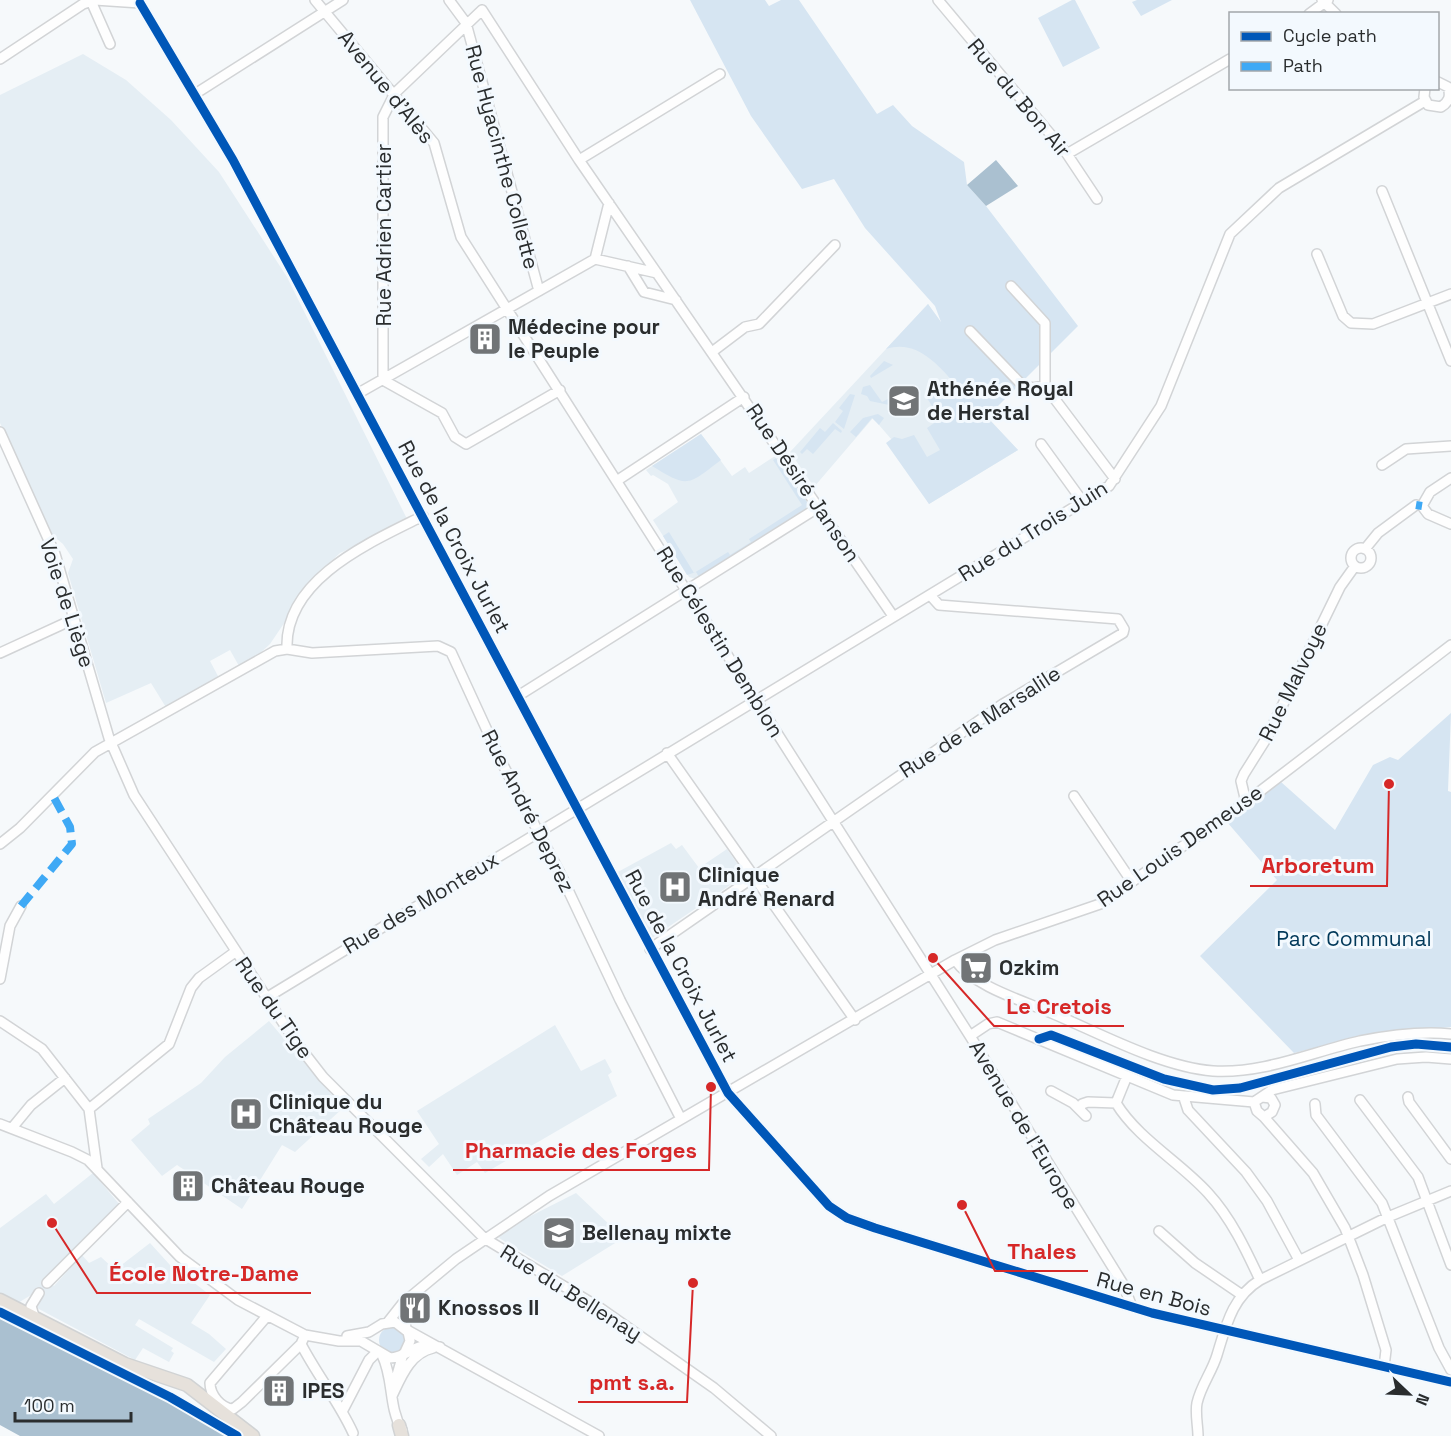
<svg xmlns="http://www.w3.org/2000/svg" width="1451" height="1436" font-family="'Space Grotesk',sans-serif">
	<rect width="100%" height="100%" fill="#f6f9fb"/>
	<path fill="#e5eef4" d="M83 54 126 80 171 120 219 172 287 277 408 521 340 553 318 573 270 644 258 655 239 666 230 650 210 661 219 678 167 709 151 683 106 703 68 573 73 559 63 544 52 535 0 423V95Z
		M928 304 943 325 957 385 1018 450 929 504 904 454 873 418 814 487 790 452Z
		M701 434 732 476 745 467 749 473 775 456 807 502 806 510 696 579 689 577 653 520 678 502 668 484 653 475 651 476 646 470Z
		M671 843 676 849 682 845 699 868 727 849 745 875 652 938 616 873Z
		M269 1021 343 1108 295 1152 282 1145 242 1209 177 1165 162 1176 131 1140 150 1124 148 1119 201 1083 225 1057Z
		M555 1025 581 1071 605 1059 612 1072 608 1075 617 1096 485 1173 477 1162 457 1175 443 1154 429 1167 421 1159 439 1144 417 1111Z
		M93 1173 120 1205 45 1279 54 1286 82 1255 89 1263 101 1257 115 1270 150 1243 180 1276 184 1275 210 1295 191 1323 209 1334 226 1349 214 1362 139 1319 135 1325 173 1348 171 1351 174 1353 169 1362 143 1348 135 1360 37 1308 40 1302 31 1295 18 1303 0 1293V1228L46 1194 54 1204Z
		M576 1193 613 1228 620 1240 562 1276 499 1238 505 1229Z"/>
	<path fill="#d6e5f2" d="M690 0H765L769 6 781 0H799L877 114 893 105 912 126 964 162 967 185 986 206 1078 326 987 417 1018 450 929 504 886 443 894 437 902 439 914 435 927 457 940 450 927 428 940 419 927 398 940 390 954 394 957 386C938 365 917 339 886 349L928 304 941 322 935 306 865 228 834 179 802 189 751 116Z
		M1072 0H1075L1100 48 1063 67 1038 18Z
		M1137 0H1172L1141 16 1132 2Z
		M884 361 893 365 871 378 870 376Z
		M870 385 882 402 888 399 895 404 902 400 905 404 899 407 870 401 867 396 861 394 863 387Z
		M850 394 855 395 844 429 835 422 843 411 839 408Z
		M878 414 884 418 879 425 872 418 856 437 850 432 863 418Z
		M833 423 842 431 841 433 835 429 813 454 807 449 802 454 800 452 820 428 825 432Z
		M701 434 721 460C688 485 689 489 652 466Z
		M776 458 807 502 806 510 699 577 696 572 687 575 663 536 669 532 694 573 728 552 730 555 751 542 749 539 802 505 773 460Z
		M1451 713 1448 791 1451 792V1027L1361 1036 1294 1053 1200 956 1277 880 1227 822 1281 782 1335 830 1373 765 1390 757 1398 760Z
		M379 1340a13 13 0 1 1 26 0a13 13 0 1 1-26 0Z"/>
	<path fill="#aac0d0" d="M996 160 1018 186 986 206 967 185Z
		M0 1315 140 1386 229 1436H20L0 1425Z"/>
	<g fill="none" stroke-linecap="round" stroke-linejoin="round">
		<g stroke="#d2d4d6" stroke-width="12">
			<path id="minor" d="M315 0 434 143 461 237 970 1036 1123 1284 1132 1307
				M449 0 466 23 539 291
				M938 0 1067 154 1097 199
				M1322 0 1336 14
				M91 1 110 44
				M140 3 233 160 728 1093 829 1206 847 1218 875 1228 1152 1313 1451 1382
				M482 10 579 160 893 616
				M482 10 395 93 383 117V380L442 413 455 437 466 444 560 390
				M1309 14 1328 0
				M0 59 83 4 95 0 140 3
				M1425 88 1424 97 1428 105 1441 107C1449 102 1451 96 1448 87L1438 82
				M195 94 343 0
				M1067 154 1230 59
				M579 160 720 74
				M1382 191 1451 361
				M1317 254 1343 316 1351 323 1373 324 1451 294
				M595 259 657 273
				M595 259 609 203
				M628 266 644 292 676 300
				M1011 286 1045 323V386L1115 479
				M970 331 1021 384 1032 388 1045 386
				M712 352 745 327 759 324 835 245
				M357 394 595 259
				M0 432 55 554 109 738 134 795 295 1041 323 1077 484 1238 600 1308 714 1388 771 1436
				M1041 444 1083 502
				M1382 465 1406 449 1451 446
				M1451 478 1430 492 1422 506 1428 514 1451 524
				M618 480 744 397
				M1351 558a10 10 0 1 1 20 0a10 10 0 1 1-20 0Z
				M1365 549 1378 533 1416 505
				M287 649C284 579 371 542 423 516
				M0 653 74 619
				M518 696 819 507
				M667 753 855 1020
				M1074 796 1132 882
				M1246 802 1241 781 1244 774 1266 739 1340 587 1355 566
				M0 844 20 828 95 752 275 651 287 649 312 653 438 646 451 652 502 763 561 875 620 1000 680 1117
				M650 949 1003 704 1123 633 1124 629 1118 619 939 605 930 595
				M955 960C974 987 1024 1001 1054 1014 1101 1034 1162 1067 1213 1071 1264 1074 1311 1052 1360 1041 1390 1035 1421 1031 1451 1034
				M0 979 10 926 21 906
				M266 998 1109 486 1161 406 1230 234 1279 188 1425 101
				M0 1021 42 1049 89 1109 97 1168
				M970 1036 988 1024 997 1022 1173 1095 1254 1102
				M1051 1091 1073 1103 1086 1116
				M1262 1097 1271 1098 1275 1105 1272 1112 1264 1117
				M1408 1097 1409 1102 1451 1159
				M1184 1098 1188 1110 1246 1172 1267 1201 1299 1260
				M1360 1100 1418 1177 1451 1265
				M1254 1102 1257 1111 1264 1117 1313 1173 1345 1228 1363 1275 1386 1350 1384 1367
				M1254 1102 1272 1090 1397 1059 1426 1057 1451 1059
				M1116 1103C1138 1139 1180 1162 1208 1193 1231 1218 1246 1250 1260 1280
				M1116 1103 1127 1076
				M1315 1104 1316 1115 1382 1203 1439 1348 1451 1370
				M89 1109 169 1044 191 988 199 978 235 952
				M1080 1109 1082 1104 1088 1102 1116 1103
				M0 1124 72 1152 88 1160 180 1257 238 1300 305 1335 339 1341H361L390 1358C410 1357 415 1340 440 1347
				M12 1128 31 1105 65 1078
				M1159 1231 1195 1263 1242 1295
				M47 1283 128 1202
				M34 1316 31 1306 39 1293
				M267 1316 210 1383C210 1395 221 1408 233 1409L242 1402 301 1344 305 1335
				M388 1322 403 1303 456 1259 549 1196 955 960 995 940 1100 904 1246 802 1451 645
				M406 1328 404 1314 406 1300
				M407 1330 599 1436
				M347 1336 369 1332 382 1324 395 1322 408 1332 410 1341 405 1352
				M301 1344C317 1375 339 1402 353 1433
				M382 1355C394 1379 388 1406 402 1430
				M395 1382 403 1354
				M392 1396C401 1377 410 1353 433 1348
				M343 1410 369 1360 378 1351
				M1198 1436C1198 1426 1195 1413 1197 1403 1201 1385 1212 1372 1217 1355 1226 1326 1232 1297 1260 1280L1388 1217 1451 1191"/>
		</g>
		<g stroke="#d1d3d4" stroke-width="15">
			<path id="major" d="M0 1300 125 1364 187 1385 253 1436
				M399 1425 402 1436"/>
		</g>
		<use href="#minor" stroke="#fefefe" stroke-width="9"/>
		<use href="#major" stroke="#e6e1db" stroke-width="12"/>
		<path stroke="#3fa9f5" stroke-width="8" stroke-dasharray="15 8" stroke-linecap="butt" d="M1416 505 1422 506
			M21 906 72 844 70 827 52 794"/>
		<g stroke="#f3f9fe" stroke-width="13">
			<path id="cycleway" d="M140 3 233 160 728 1093 829 1206 847 1218 875 1228 1152 1313 1451 1382
				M1039 1039 1051 1035 1164 1079 1213 1090 1240 1088 1391 1047 1416 1044 1451 1047
				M0 1312 170 1397 237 1436"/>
		</g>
		<use href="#cycleway" stroke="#0057b8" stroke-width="9"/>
	</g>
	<defs>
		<g id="building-square" transform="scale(1.725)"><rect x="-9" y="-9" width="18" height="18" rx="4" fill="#717476" stroke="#f3f9fe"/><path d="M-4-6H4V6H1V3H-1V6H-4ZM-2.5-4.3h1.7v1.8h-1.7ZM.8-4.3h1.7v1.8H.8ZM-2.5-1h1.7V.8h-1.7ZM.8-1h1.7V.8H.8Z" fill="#fff"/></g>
		<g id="school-square" transform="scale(1.725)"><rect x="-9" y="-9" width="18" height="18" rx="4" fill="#717476" stroke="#f3f9fe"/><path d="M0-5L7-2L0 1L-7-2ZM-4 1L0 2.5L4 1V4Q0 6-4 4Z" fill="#fff"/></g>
		<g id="hospital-square" transform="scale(1.725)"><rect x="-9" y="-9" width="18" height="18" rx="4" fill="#717476" stroke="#f3f9fe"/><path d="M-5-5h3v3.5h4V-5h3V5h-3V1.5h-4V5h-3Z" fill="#fff"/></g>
		<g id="supermarket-square" transform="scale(1.725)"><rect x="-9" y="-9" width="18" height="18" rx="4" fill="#717476" stroke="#f3f9fe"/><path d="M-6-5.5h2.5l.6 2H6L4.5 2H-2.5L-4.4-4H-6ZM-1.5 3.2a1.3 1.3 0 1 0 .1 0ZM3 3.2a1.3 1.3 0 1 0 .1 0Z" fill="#fff"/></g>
		<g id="restaurant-square" transform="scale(1.725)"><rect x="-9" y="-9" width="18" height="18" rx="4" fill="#717476" stroke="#f3f9fe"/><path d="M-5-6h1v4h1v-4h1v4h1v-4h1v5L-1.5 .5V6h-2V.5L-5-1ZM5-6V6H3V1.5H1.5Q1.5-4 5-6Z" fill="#fff"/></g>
	</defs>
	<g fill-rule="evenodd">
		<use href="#building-square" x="485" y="339"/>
		<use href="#school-square" x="904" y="401"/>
		<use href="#hospital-square" x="675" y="887"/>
		<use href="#supermarket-square" x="976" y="968"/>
		<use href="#hospital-square" x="246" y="1114"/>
		<use href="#building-square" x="188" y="1186"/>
		<use href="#school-square" x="559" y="1233"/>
		<use href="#restaurant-square" x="415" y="1308"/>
		<use href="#building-square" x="279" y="1391"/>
	</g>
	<g text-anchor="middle" stroke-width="6" stroke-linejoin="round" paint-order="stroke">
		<g font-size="21" fill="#2a2d2e" stroke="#f3f9fe">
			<text transform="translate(386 87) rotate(51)" y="7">Avenue d'Alès</text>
			<text transform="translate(1019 98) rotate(50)" y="7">Rue du Bon Air</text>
			<text transform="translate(502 157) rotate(75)" y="7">Rue Hyacinthe Collette</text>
			<text transform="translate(384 235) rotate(-90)" y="7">Rue Adrien Cartier</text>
			<text transform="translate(803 483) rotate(56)" y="7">Rue Désiré Janson</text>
			<text transform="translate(1033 531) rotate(-32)" y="7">Rue du Trois Juin</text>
			<text transform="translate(454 537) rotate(62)" y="7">Rue de la Croix Jurlet</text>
			<text transform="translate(67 603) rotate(72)" y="7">Voie de Liège</text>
			<text transform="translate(720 642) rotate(58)" y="7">Rue Célestin Demblon</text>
			<text transform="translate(1293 682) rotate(-64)" y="7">Rue Malvoye</text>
			<text transform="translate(980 722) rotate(-33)" y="7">Rue de la Marsalile</text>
			<text transform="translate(528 811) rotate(63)" y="7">Rue André Deprez</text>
			<text transform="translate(1180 846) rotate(-35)" y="7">Rue Louis Demeuse</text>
			<text transform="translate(421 903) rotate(-31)" y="7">Rue des Monteux</text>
			<text transform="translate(681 966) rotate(62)" y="7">Rue de la Croix Jurlet</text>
			<text transform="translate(274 1008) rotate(55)" y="7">Rue du Tige</text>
			<text transform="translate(1024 1125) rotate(59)" y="7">Avenue de l'Europe</text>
			<text transform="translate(571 1293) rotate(32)" y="7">Rue du Bellenay</text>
			<text transform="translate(1154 1294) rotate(15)" y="7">Rue en Bois</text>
		</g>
		<g font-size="21" font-weight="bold" fill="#2a2d2e" stroke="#f3f9fe" text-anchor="start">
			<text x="508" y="334">Médecine pour<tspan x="508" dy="24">le Peuple</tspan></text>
			<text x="927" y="396">Athénée Royal<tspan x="927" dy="24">de Herstal</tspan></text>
			<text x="698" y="882">Clinique<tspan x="698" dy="24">André Renard</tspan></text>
			<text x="999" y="975">Ozkim</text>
			<text x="269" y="1109">Clinique du<tspan x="269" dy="24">Château Rouge</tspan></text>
			<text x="211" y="1193">Château Rouge</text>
			<text x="582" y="1240">Bellenay mixte</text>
			<text x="438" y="1315">Knossos II</text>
			<text x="302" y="1398">IPES</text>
		</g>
		<g font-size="21" fill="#013859" stroke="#f3f9fe">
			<text x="1354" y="946">Parc Communal</text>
		</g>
	</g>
	<path fill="none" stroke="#d62828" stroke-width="2" d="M1389 784L1387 886H1250M933 958L994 1026H1124M711 1087L709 1170H453M962 1205L995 1271H1088M52 1223L97 1293H311M693 1283L687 1402H578"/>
	<g fill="#d62828" stroke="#f3f9fe" stroke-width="2">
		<circle cx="1389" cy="784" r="6"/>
		<circle cx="933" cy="958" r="6"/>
		<circle cx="711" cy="1087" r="6"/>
		<circle cx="962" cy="1205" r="6"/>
		<circle cx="52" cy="1223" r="6"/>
		<circle cx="693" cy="1283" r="6"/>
	</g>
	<g font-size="22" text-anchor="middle" font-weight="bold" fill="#d62828" stroke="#f3f9fe" stroke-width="6" stroke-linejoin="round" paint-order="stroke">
		<text x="1318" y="873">Arboretum</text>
		<text x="1059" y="1014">Le Cretois</text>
		<text x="581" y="1158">Pharmacie des Forges</text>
		<text x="1042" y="1259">Thales</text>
		<text x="204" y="1281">École Notre-Dame</text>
		<text x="632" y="1390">pmt s.a.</text>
	</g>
	<rect x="1229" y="12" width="210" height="78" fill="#f3f9fe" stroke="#a3a7ab" stroke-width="1.5"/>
	<rect x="1241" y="32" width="30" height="9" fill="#0057b8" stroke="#a3a7ab" stroke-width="1.5"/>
	<text x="1283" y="42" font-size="18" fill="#2a2d2e">Cycle path</text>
	<rect x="1241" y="62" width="30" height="9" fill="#3fa9f5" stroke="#a3a7ab" stroke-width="1.5"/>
	<text x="1283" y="72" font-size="18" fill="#2a2d2e">Path</text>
	<g transform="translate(1409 1394) rotate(113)" stroke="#f3f9fe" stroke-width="4.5" paint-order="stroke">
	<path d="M0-4.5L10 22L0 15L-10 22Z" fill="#2a2d2e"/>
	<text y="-9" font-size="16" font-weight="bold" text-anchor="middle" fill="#2a2d2e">N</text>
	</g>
	<path d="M15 1412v9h116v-9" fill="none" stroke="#2a2d2e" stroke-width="3"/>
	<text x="24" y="1412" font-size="18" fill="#2a2d2e" stroke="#f3f9fe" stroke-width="4.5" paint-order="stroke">100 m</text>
</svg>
